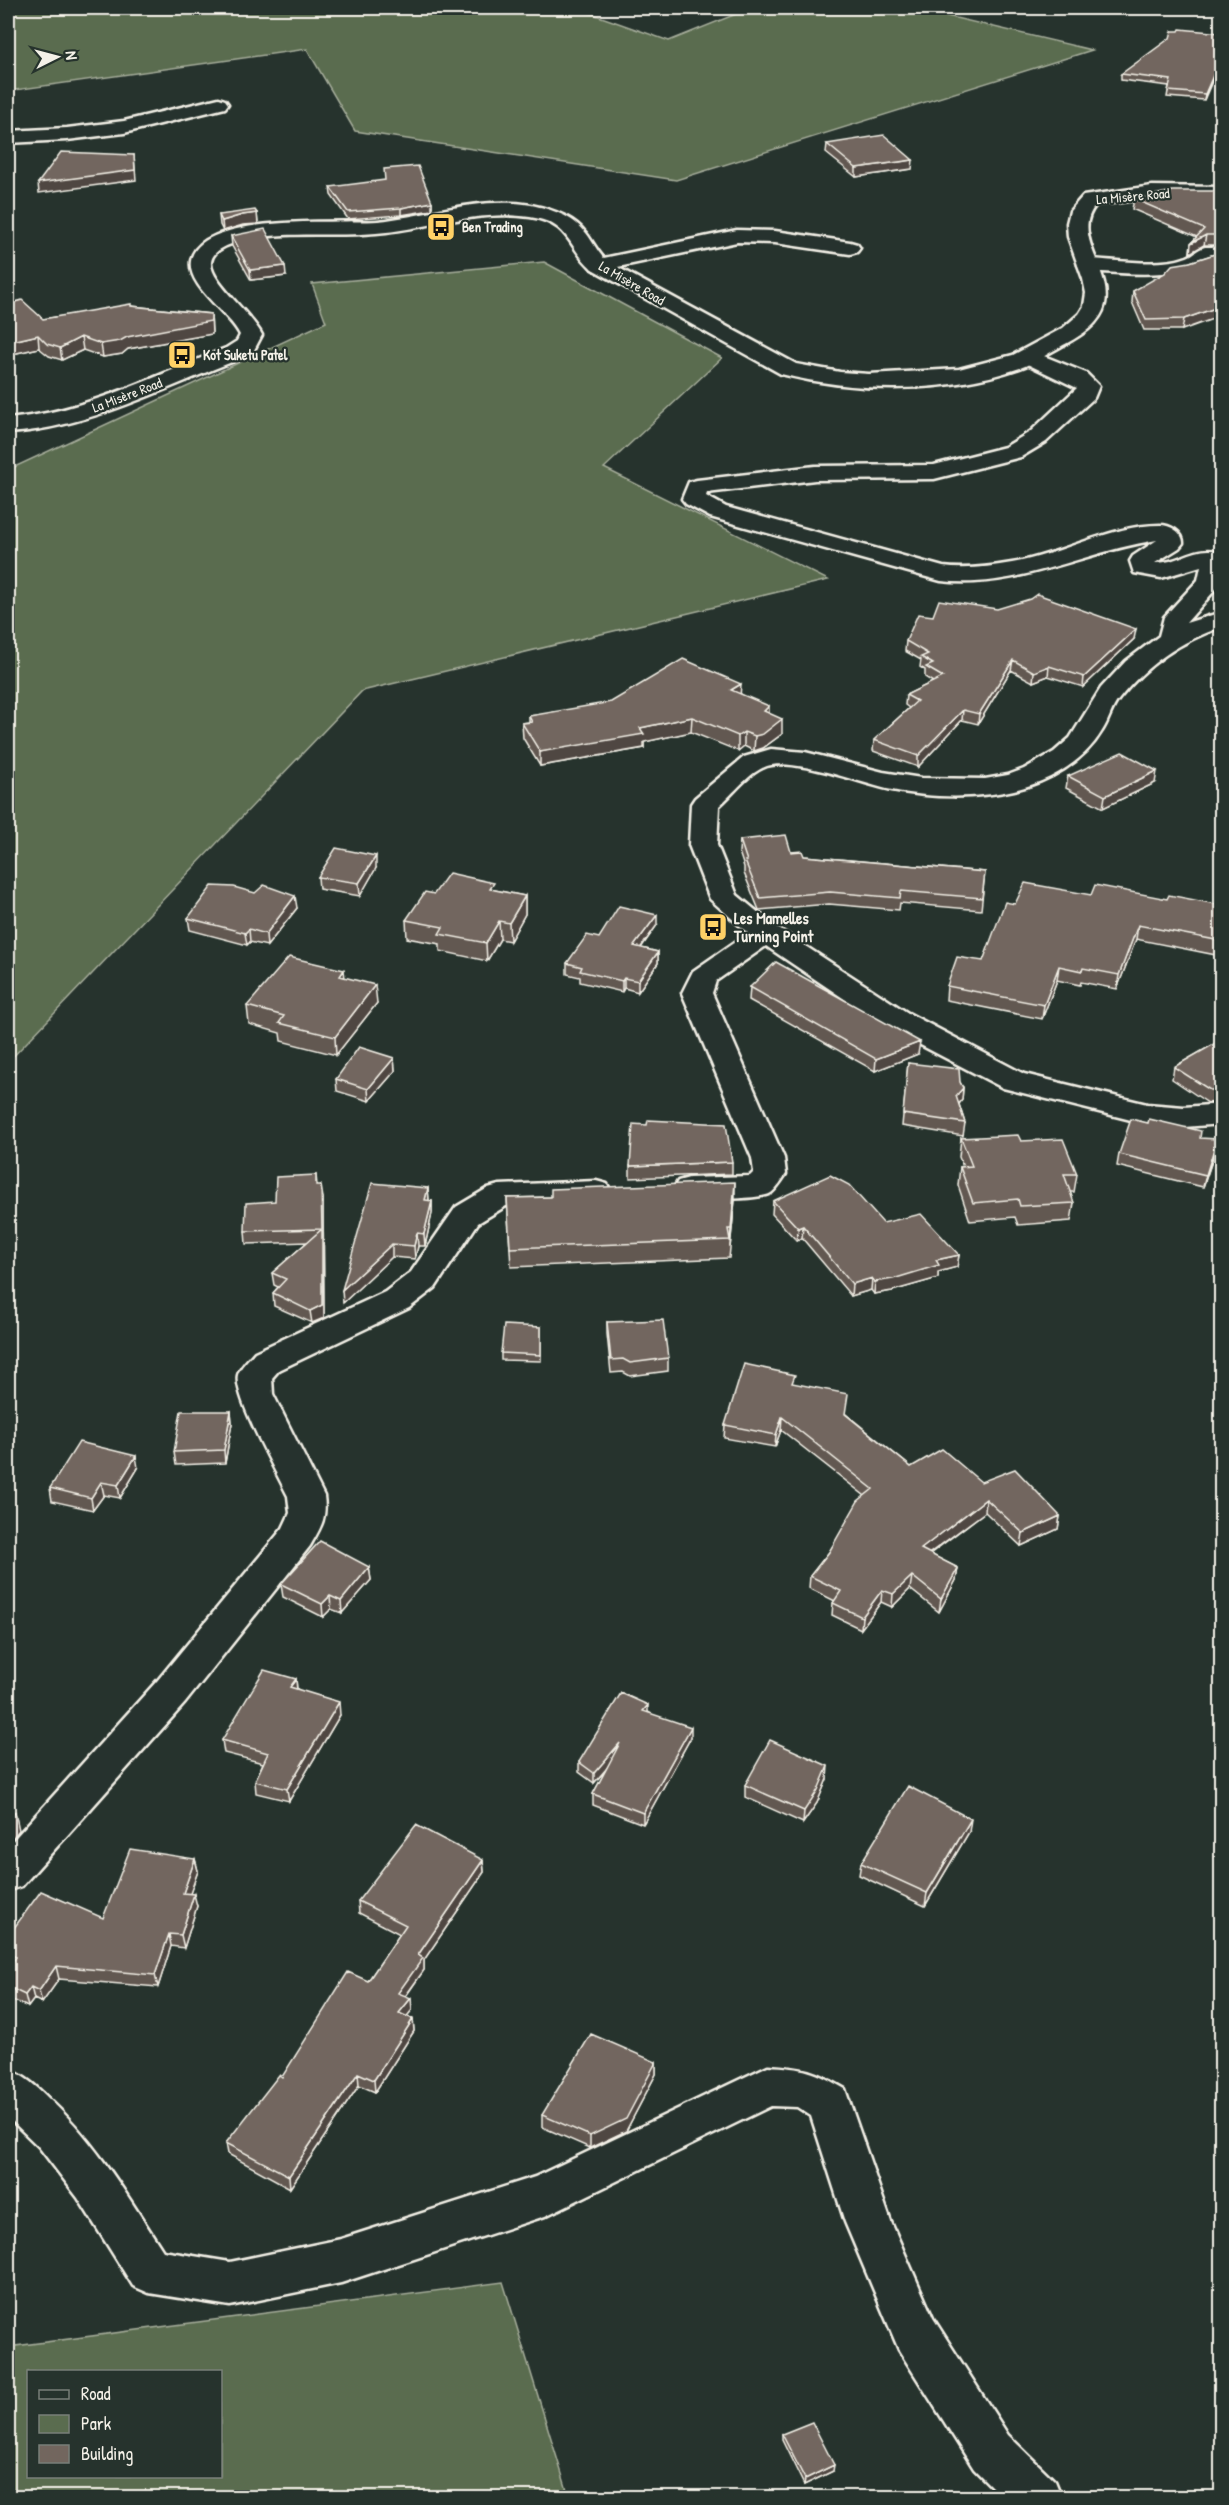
<svg xmlns="http://www.w3.org/2000/svg" width="1229" height="2505" font-family="'Patrick Hand',sans-serif">
	<rect width="100%" height="100%" fill="#26332d"/>
	<filter id="ink" filterUnits="userSpaceOnUse"><feTurbulence type="fractalNoise" baseFrequency=".0167" numOctaves="2"/><feDisplacementMap in="SourceGraphic" scale="12" xChannelSelector="R" yChannelSelector="G"/><feConvolveMatrix kernelMatrix="1 2 1 2 8 2 1 2 1" color-interpolation-filters="sRGB"/></filter>
	<g filter="url(#ink)">
		<path fill="#5a6c4f" stroke="#a7ae9c" stroke-width="1.5" fill-rule="evenodd" d="M8 8H576L669 41 751 8H913L1092 50 676 180 355 131 307 49 8 91Z
			M544 262 722 358 604 468 828 580 362 691 8 1062V470L326 322 312 284Z
			M503 2282 569 2497H8V2347ZM28 2372H220V2476H28Z"/>
		<g fill="none" stroke-linecap="round" stroke-linejoin="round">
			<g stroke="#f4f1e8" stroke-width="5">
				<path id="minor" d="M219 98 225 100 228 104 225 108 124 133 67 140 8 143V131L67 128 124 121Z
					M737 230 775 231 850 242 857 244 860 248 857 252 850 254 775 243 737 242 599 271 592 269 589 265 592 261 599 259Z
					M1205 247H1222V259C1207 259 1197 269 1182 271 1151 276 1119 273 1088 271L1081 269 1078 265 1081 261 1088 259C1116 260 1158 267 1184 258 1193 256 1197 249 1205 247Z
					M1029 350 1086 373 1099 386 1094 398 1046 442 1021 457 934 479 815 480 707 493 706 496 726 507 943 567C965 570 989 567 1012 563 1060 555 1111 525 1160 525 1170 525 1183 532 1183 543L1179 548 1155 563C1177 564 1195 546 1217 551L1222 558V582L1186 623 1222 612V627C1180 641 1146 665 1119 699 1111 708 1109 721 1102 731 1084 762 1048 782 1014 790 975 799 931 798 892 790 863 784 793 757 767 766 749 772 733 794 719 806L717 845 737 895 776 927 908 1013 1024 1074 1147 1104 1184 1107 1222 1104V1124L1184 1127 1147 1124 1003 1088 886 1027 766 946 716 981 712 993 784 1158 786 1174C782 1180 777 1188 771 1193 761 1200 692 1200 678 1197L673 1189 678 1181 689 1178 750 1176 754 1172 752 1158 682 993 693 971 748 933 710 899 689 845 691 804 695 798 744 757 771 749 805 752 883 772 921 778 985 779 1008 775 1024 769 1054 752 1070 738 1101 688 1126 661 1159 636 1164 617 1198 580 1201 566 1161 578 1134 573 1130 561 1133 556 1157 540C1085 551 1015 590 941 581L710 517 686 504 682 499 689 482 697 480 815 466 934 465 1005 447 1030 432 1077 388 1021 361 1018 356 1021 351Z
					M596 1181 607 1184 612 1192 607 1200 596 1203 506 1206 478 1223 435 1288 409 1308 279 1370 272 1378 273 1394 324 1496C327 1518 321 1527 310 1546L185 1703 22 1886 8 1891V1846L157 1681 283 1528 290 1513 288 1496C277 1473 233 1395 238 1375 240 1367 249 1359 255 1352L385 1292 411 1272 456 1207 488 1188 499 1185Z
					M768 2066C804 2068 814 2071 845 2089L891 2222 933 2318 1008 2435 1055 2481 1062 2498H1003L974 2469 899 2350 845 2222 811 2116 797 2107 771 2106 545 2216 341 2283 230 2306 149 2293 133 2286 78 2198 39 2147 8 2117V2069C25 2076 36 2086 49 2099 96 2142 128 2197 163 2251L230 2262 341 2239 535 2177Z"/>
			</g>
			<g stroke="#f4f1e8" stroke-width="5">
				<path id="major" d="M1152 186 1222 187V199L1152 198 1096 205C1070 234 1112 270 1105 304 1100 326 1078 337 1060 347 1047 354 1034 363 1020 368 945 394 857 393 781 374L594 270C568 250 572 223 530 217 479 209 426 229 376 233 334 237 291 231 249 239 237 242 213 247 211 262 209 281 251 313 262 335L254 350 242 358C169 386 86 429 8 433V419C84 412 155 376 226 348L237 341 240 335C230 313 187 287 191 261 198 212 342 224 378 221 427 216 481 196 531 205 551 209 573 216 586 233 594 243 598 254 608 262L796 364 840 372 869 374 959 369 1013 355 1063 328 1079 314 1084 306 1086 293 1083 279 1068 237 1067 223 1070 211 1083 196Z"/>
			</g>
			<use href="#minor" fill="#26332d" fill-rule="evenodd"/>
			<use href="#major" fill="#26332d" fill-rule="evenodd"/>
		</g>
		<path fill="#625851" stroke="#f4f1e8" stroke-width="1.5" d="M1221 33 1204 100 1167 97 1169 86 1121 80V74Z
			M827 144 912 169 856 177 826 153Z
			M330 187 432 202V210L401 215 348 219 331 195Z
			M1221 191V245H1204L1190 253 1191 243 1197 237 1132 209 1134 199Z
			M257 213 258 224 243 225 223 231 220 225 219 215Z
			M231 236 286 276 251 280 232 246Z
			M1221 252 1182 330H1144L1132 302 1133 291 1190 262Z
			M131 306 211 314 212 334 128 349 122 354 103 357 83 350 62 360 49 356 39 348 8 355 43 319Z
			M933 616 1134 639 1083 687 1048 676 1033 682 1011 670 978 724 962 720 918 767 873 751 874 740 909 708 905 705 906 695 933 682 925 677V670L920 667 921 660 905 651 906 641Z
			M741 694 769 713 782 734 763 748 754 751 744 746 738 751 691 732 644 742V748L540 766 523 738 522 723 529 722V716Z
			M1068 776 1155 783 1103 808 1066 788Z
			M740 840 791 852 804 856 985 872 981 910 900 903 899 910 829 904 759 910 744 873V867L739 852Z
			M376 868 360 896 319 889 318 877Z
			M495 890 525 896V914L510 941 500 939 487 961 440 951V944L407 938 406 920 434 894Z
			M255 893 297 908 267 946 250 942 247 945 190 930 188 918Z
			M1091 895 1167 899 1221 905V956L1136 939 1117 989 1081 982 1080 985 1057 980 1042 1019 946 1000 947 986 983 961 1015 904Z
			M657 925 641 948 658 952V963L638 992 624 988 622 992 580 982V977L567 974V963L599 938Z
			M1221 961V990L1215 989Z
			M345 978 377 1003 336 1055 281 1041 280 1033 249 1024 247 1006Z
			M750 987 918 1054 875 1071 749 1000Z
			M1221 1040V1097L1213 1102 1208 1103 1172 1079 1174 1067Z
			M394 1058 395 1071 369 1101 337 1091 336 1079Z
			M908 1063 960 1082 963 1088 962 1100 959 1104 965 1123 963 1136 902 1126Z
			M1148 1123 1200 1138 1215 1152 1203 1187 1117 1166 1119 1154Z
			M961 1138 1077 1174 1074 1192H1070L1074 1203 1071 1221 1018 1225 1015 1217 970 1221 958 1185 960 1167H963L959 1157Z
			M732 1162V1174L630 1178V1166Z
			M316 1175 317 1185 323 1198 324 1318 312 1323 274 1306 273 1293 278 1287 274 1285 272 1273 307 1242 246 1244 245 1231 275 1201Z
			M428 1188 429 1201H432V1213L425 1246H418L415 1259 392 1257 343 1303Z
			M551 1197 735 1200 729 1258 511 1267 507 1198Z
			M773 1201 883 1223 959 1255 957 1267 938 1272V1278L892 1291 874 1294 871 1290 851 1296 802 1238 797 1241 772 1214Z
			M607 1322 668 1358V1371L630 1376 623 1372 611 1373 607 1334Z
			M541 1327V1361L501 1360V1353Z
			M794 1384 846 1414 911 1467 981 1482 1060 1516 1058 1529 1021 1546 985 1512 930 1554 958 1568 956 1580 939 1612 910 1589 892 1607 881 1602 861 1629 832 1615 833 1603 835 1601 809 1588 810 1576 829 1552 865 1496 781 1430 775 1447 724 1438 725 1425Z
			M231 1411 232 1423 225 1463 176 1465 174 1452Z
			M138 1468 120 1498 104 1495 93 1510 52 1501 50 1488Z
			M369 1567 371 1580 342 1613 331 1609 323 1617 283 1597 281 1584Z
			M296 1679 297 1689 340 1715 289 1801 256 1793 255 1781 263 1763 224 1753 222 1740Z
			M648 1712 691 1737 643 1824 593 1805V1794L606 1770 594 1783 579 1772V1762Z
			M827 1779 817 1803 803 1823 745 1797V1785Z
			M969 1832 925 1906 859 1875 861 1863Z
			M195 1859 198 1871 190 1893 197 1906 184 1948 171 1946 158 1987 59 1979 42 2003 34 1999 28 2007 8 1998V1968L10 1965 8 1964V1936L103 1918Z
			M483 1860 484 1872 424 1960V1970L406 1996 412 2010 407 2016 413 2019 414 2031 375 2092 359 2085 290 2188 228 2154 226 2143 282 2077 368 1981 400 1934 359 1913 358 1901Z
			M656 2062V2074L626 2131 590 2148 542 2127V2115Z
			M782 2434 833 2471 804 2485 782 2440Z"/>
		<path fill="#504742" stroke="#f4f1e8" stroke-width="1.5" d="M1221 57V61L1204 100 1205 94Z
			M134 155 136 180 39 193 38 183Z
			M913 160 912 169 856 177V168Z
			M432 202V210L401 215V208Z
			M257 213 258 224 243 225 223 231 222 221 242 215Z
			M1206 235 1204 245 1190 253 1191 243Z
			M285 266 286 276 251 280 250 270Z
			M1221 306V316L1182 330 1184 319Z
			M211 314 212 334 128 349 122 354 103 357 101 344Z
			M38 335 39 348 8 355V342Z
			M81 337 83 350 62 360 60 348Z
			M1136 629 1134 639 1083 687 1084 677Z
			M1013 660 1011 670 978 724 979 714Z
			M1049 666 1048 676 1033 682 1034 672Z
			M741 684 740 698 731 690Z
			M769 706V721L764 711Z
			M963 710 962 720 918 767V756Z
			M692 717 691 732 644 742V748L540 766V752L640 728Z
			M782 719V734L763 748 754 751 755 736Z
			M744 732V746L738 751V736Z
			M1157 771 1155 783 1103 808 1105 796Z
			M376 856V868L360 896 359 883Z
			M295 896 297 908 267 946 266 934Z
			M525 896V914L510 941 509 923Z
			M657 915V925L634 957V946Z
			M499 921 500 939 487 961 486 943Z
			M1138 925 1136 939 1117 989 1119 975Z
			M249 929 250 942 247 945 245 933Z
			M658 952V963L638 992V981Z
			M1059 966 1057 980 1042 1019 1044 1005Z
			M344 970 346 988 340 976Z
			M624 978V988L622 992V981Z
			M375 985 377 1003 336 1055 335 1037Z
			M920 1042 918 1054 875 1071 876 1059Z
			M394 1058 395 1071 369 1101 368 1089Z
			M1221 1086V1097L1213 1102 1216 1090Z
			M963 1088 962 1100 955 1109 956 1096Z
			M1217 1139 1215 1152 1203 1187 1206 1175Z
			M735 1182V1200L730 1247 731 1229Z
			M321 1185 323 1198 324 1318 312 1323 310 1311 322 1305Z
			M428 1188 429 1201 425 1200Z
			M432 1201V1213L425 1246 424 1234Z
			M803 1226 802 1238 797 1241 798 1228Z
			M417 1233 418 1246 415 1259 414 1246Z
			M392 1244V1257L343 1303 342 1290Z
			M959 1255 957 1267 938 1272V1278L892 1291 874 1294 875 1282 936 1260Z
			M872 1278 871 1290 851 1296 852 1284Z
			M231 1411 232 1423 225 1463 224 1450Z
			M782 1417 781 1430 775 1447 776 1435Z
			M136 1456 138 1468 120 1498 118 1485Z
			M101 1482 104 1495 93 1510 91 1498Z
			M986 1499 985 1512 919 1561 921 1549Z
			M1060 1516 1058 1529 1021 1546 1023 1533Z
			M369 1567 371 1580 342 1613 341 1601Z
			M958 1568 956 1580 939 1612 941 1599Z
			M912 1576 910 1589 892 1607 893 1594Z
			M882 1590 881 1602 861 1629 862 1617Z
			M330 1596 331 1609 323 1617 322 1604Z
			M296 1679 297 1692 290 1687Z
			M339 1702 340 1715 289 1801 287 1789Z
			M648 1705V1715L643 1711Z
			M691 1727V1737L643 1824V1813Z
			M620 1743V1753L594 1783V1773Z
			M828 1766 827 1779 817 1803 803 1823 804 1811Z
			M15 1812 19 1830 8 1844V1821Z
			M971 1819 969 1832 925 1906 927 1893Z
			M195 1859 198 1871 186 1905 183 1893Z
			M483 1860 484 1872 424 1960V1970L399 2005 398 1993 418 1955Z
			M194 1894 197 1906 184 1948 181 1935Z
			M169 1934 171 1946 158 1987 155 1975Z
			M56 1966 59 1979 42 2003 39 1991Z
			M31 1987 34 1999 28 2007 25 1995Z
			M411 1998 412 2010 400 2025 399 2013Z
			M413 2019 414 2031 375 2092 374 2080Z
			M656 2062V2074L626 2131 590 2148V2136Z
			M358 2073 359 2085 290 2188 289 2176Z
			M834 2465 833 2471 804 2485 805 2479Z"/>
		<path fill="#72665e" stroke="#f4f1e8" stroke-width="1.5" d="M1180 29 1221 33V57L1205 94 1168 91 1171 80 1121 74 1170 38 1172 31H1179Z
			M884 135 913 160 856 168 827 144Z
			M61 152 134 155 135 170 38 183Z
			M418 166 432 202 401 208 348 212 330 187 385 180 384 169Z
			M1173 191H1221V235H1206L1191 243 1204 229 1134 199Z
			M255 210 257 213 242 215 222 221 219 215Z
			M265 229 285 266 250 270 231 236Z
			M1221 252V306L1184 319 1146 320 1133 291 1165 273 1172 265 1190 262Z
			M22 300 43 319 131 304V306L211 314V321L127 337 120 341 101 344 81 337 60 348 47 344 38 335 8 342V304Z
			M1037 594 1136 629 1084 677 1049 666 1034 672 1013 660 979 714 963 710 918 756 874 740 917 701 906 695 943 677 926 667 933 664 921 657 928 654 906 641 918 614 933 616 939 600 997 609 1030 599Z
			M683 659 741 684 731 690 769 706 764 711 782 719 763 734 755 736 744 732 738 736 692 717 640 728 644 734 540 752 522 723 532 722 529 716 611 702Z
			M1122 752 1157 771 1105 796 1068 776Z
			M786 835 791 852 802 851 804 856 985 872 982 898 901 891 900 898 830 892 760 898 745 861H747L740 840Z
			M336 848 376 856 359 883 318 877Z
			M449 873 494 883 490 889 525 896 509 923 499 921 486 943 439 934 443 927 406 920 425 892 434 894Z
			M1025 883 1091 895 1095 885 1167 899 1169 895 1221 905V941L1138 925 1119 975 1083 968 1082 971 1059 966 1044 1005 947 986 957 957 983 961 1005 902 1015 904Z
			M264 885 295 896 266 934 249 929 245 933 188 918 212 886 234 887 255 893Z
			M619 906 657 915 634 946 658 952 638 981 624 978 622 981 580 971 582 967 567 963 587 935 599 938Z
			M289 957 344 970 340 976 375 985 335 1037 279 1023 284 1016 247 1006Z
			M1221 961V975H1218Z
			M776 962 920 1042 876 1059 750 987Z
			M1221 1040V1086L1216 1090H1210L1174 1067Z
			M359 1047 394 1058 368 1089 336 1079Z
			M908 1063 959 1069 960 1082 963 1088 956 1096 965 1123 903 1114Z
			M1131 1119 1148 1123 1149 1119 1201 1131 1200 1138 1217 1139 1206 1175 1119 1154Z
			M648 1120 726 1124 732 1162 630 1166 633 1124 647 1125Z
			M1018 1135 1021 1141 1063 1139 1077 1174H1064L1074 1203 1020 1206 1018 1199 973 1203 960 1167 972 1166 961 1138Z
			M316 1175V1185H321L322 1229 245 1231 246 1203 275 1201 276 1177Z
			M830 1175 849 1185 883 1223 921 1214 959 1255 936 1260 939 1265 893 1279 875 1282 872 1278 852 1284 803 1226 798 1228 773 1201Z
			M735 1182 731 1229H728L730 1240 510 1248 507 1198 551 1197V1189Z
			M372 1183 428 1188 425 1200 432 1201 424 1234 417 1233 414 1246 392 1244 342 1290Z
			M322 1229V1305L310 1311 273 1293 286 1279 272 1273Z
			M663 1320 668 1358 630 1363 623 1359 611 1360 607 1322Z
			M504 1325 541 1327V1355L501 1353Z
			M744 1364 795 1375 792 1383 848 1394 845 1414 911 1467 942 1449 981 1482 1015 1469 1060 1516 1023 1533 986 1499 921 1549 958 1568 941 1599 912 1576 893 1594 882 1590 862 1617 833 1603 841 1591 810 1576 829 1552 858 1501 873 1489 782 1417 776 1435 725 1425Z
			M181 1411H231L224 1450 174 1452Z
			M79 1442 136 1456 118 1485 101 1482 91 1498 50 1488Z
			M320 1541 369 1567 341 1601 330 1596 322 1604 281 1584Z
			M264 1670 296 1679 290 1687 339 1702 287 1789 255 1781 268 1753 222 1740Z
			M621 1693 648 1705 643 1711 691 1727 643 1813 593 1794 620 1743 594 1773 579 1762Z
			M770 1740 828 1766 818 1790 804 1811 745 1785Z
			M908 1786 971 1819 927 1893 861 1863Z
			M8 1809 15 1812 8 1821Z
			M416 1825 483 1860 418 1955 423 1958 398 1993 411 1998 399 2013 413 2019 374 2080 358 2073 289 2176 226 2143 279 2075 282 2077 348 1972 368 1981 406 1925 358 1901Z
			M130 1849 195 1859 183 1893 194 1894 181 1935 169 1934 155 1975 56 1966 39 1991 31 1987 25 1995 8 1987V1968L16 1957 8 1953V1936L41 1891 103 1918Z
			M591 2034 656 2062 626 2119 590 2136 542 2115Z
			M812 2422 834 2465 805 2479 782 2434Z"/>
	</g>
	<defs>
		<g id="bus-square" transform="scale(1.5)"><rect x="-9" y="-9" width="18" height="18" rx="4" fill="#ffd166" stroke="#26332d"/><path d="M-5-6H5V4H4V6H2V4H-2V6H-4V4H-5ZM-3.5-4V0h7V-4ZM-3.5 1.2v1.5H-2V1.2ZM2 1.2v1.5H3.5V1.2Z" fill="#111"/></g>
	</defs>
	<g fill-rule="evenodd">
		<use href="#bus-square" x="441" y="227"/>
		<use href="#bus-square" x="182" y="355"/>
		<use href="#bus-square" x="713" y="927"/>
	</g>
	<g text-anchor="middle" stroke-width="4.5" stroke-linejoin="round" paint-order="stroke">
		<g font-size="14" fill="#f4f1e8" stroke="#26332d">
			<text transform="translate(1133 196) rotate(-5)" y="5">La Misère Road</text>
			<text transform="translate(632 283) rotate(30)" y="5">La Misère Road</text>
			<text transform="translate(127 395) rotate(-21)" y="5">La Misère Road</text>
		</g>
		<g font-size="14" font-weight="bold" fill="#f4f1e8" stroke="#26332d" text-anchor="start">
			<text x="462" y="232">Ben Trading</text>
			<text x="203" y="360">Kot Suketu Patel</text>
		</g>
		<g font-size="16" font-weight="bold" fill="#f4f1e8" stroke="#26332d" text-anchor="start">
			<text x="734" y="924">Les Mamelles<tspan x="734" dy="18">Turning Point</tspan></text>
		</g>
	</g>
	<rect width="1229" height="2505" fill="none" stroke="#26332d" stroke-width="30"/>
	<rect x="15" y="15" width="1199" height="2475" fill="none" stroke="#f4f1e8" stroke-width="2" filter="url(#ink)"/>
	<rect x="27" y="2370" width="195" height="108" fill="#26332d" stroke="#787f78" stroke-width="1.5"/>
	<rect x="39" y="2390" width="30" height="9" fill="#26332d" stroke="#787f78" stroke-width="1.5"/>
	<text x="81" y="2400" font-size="18" fill="#f4f1e8">Road</text>
	<rect x="39" y="2415" width="30" height="18" fill="#5a6c4f" stroke="#787f78" stroke-width="1.5"/>
	<text x="81" y="2430" font-size="18" fill="#f4f1e8">Park</text>
	<rect x="39" y="2445" width="30" height="18" fill="#72665e" stroke="#787f78" stroke-width="1.5"/>
	<text x="81" y="2460" font-size="18" fill="#f4f1e8">Building</text>
	<g transform="translate(57 57) rotate(84)" stroke="#26332d" stroke-width="4.5" paint-order="stroke">
	<path d="M0-4.5L10 22L0 15L-10 22Z" fill="#f4f1e8"/>
	<text y="-9" font-size="16" font-weight="bold" text-anchor="middle" fill="#f4f1e8">N</text>
	</g>
</svg>
